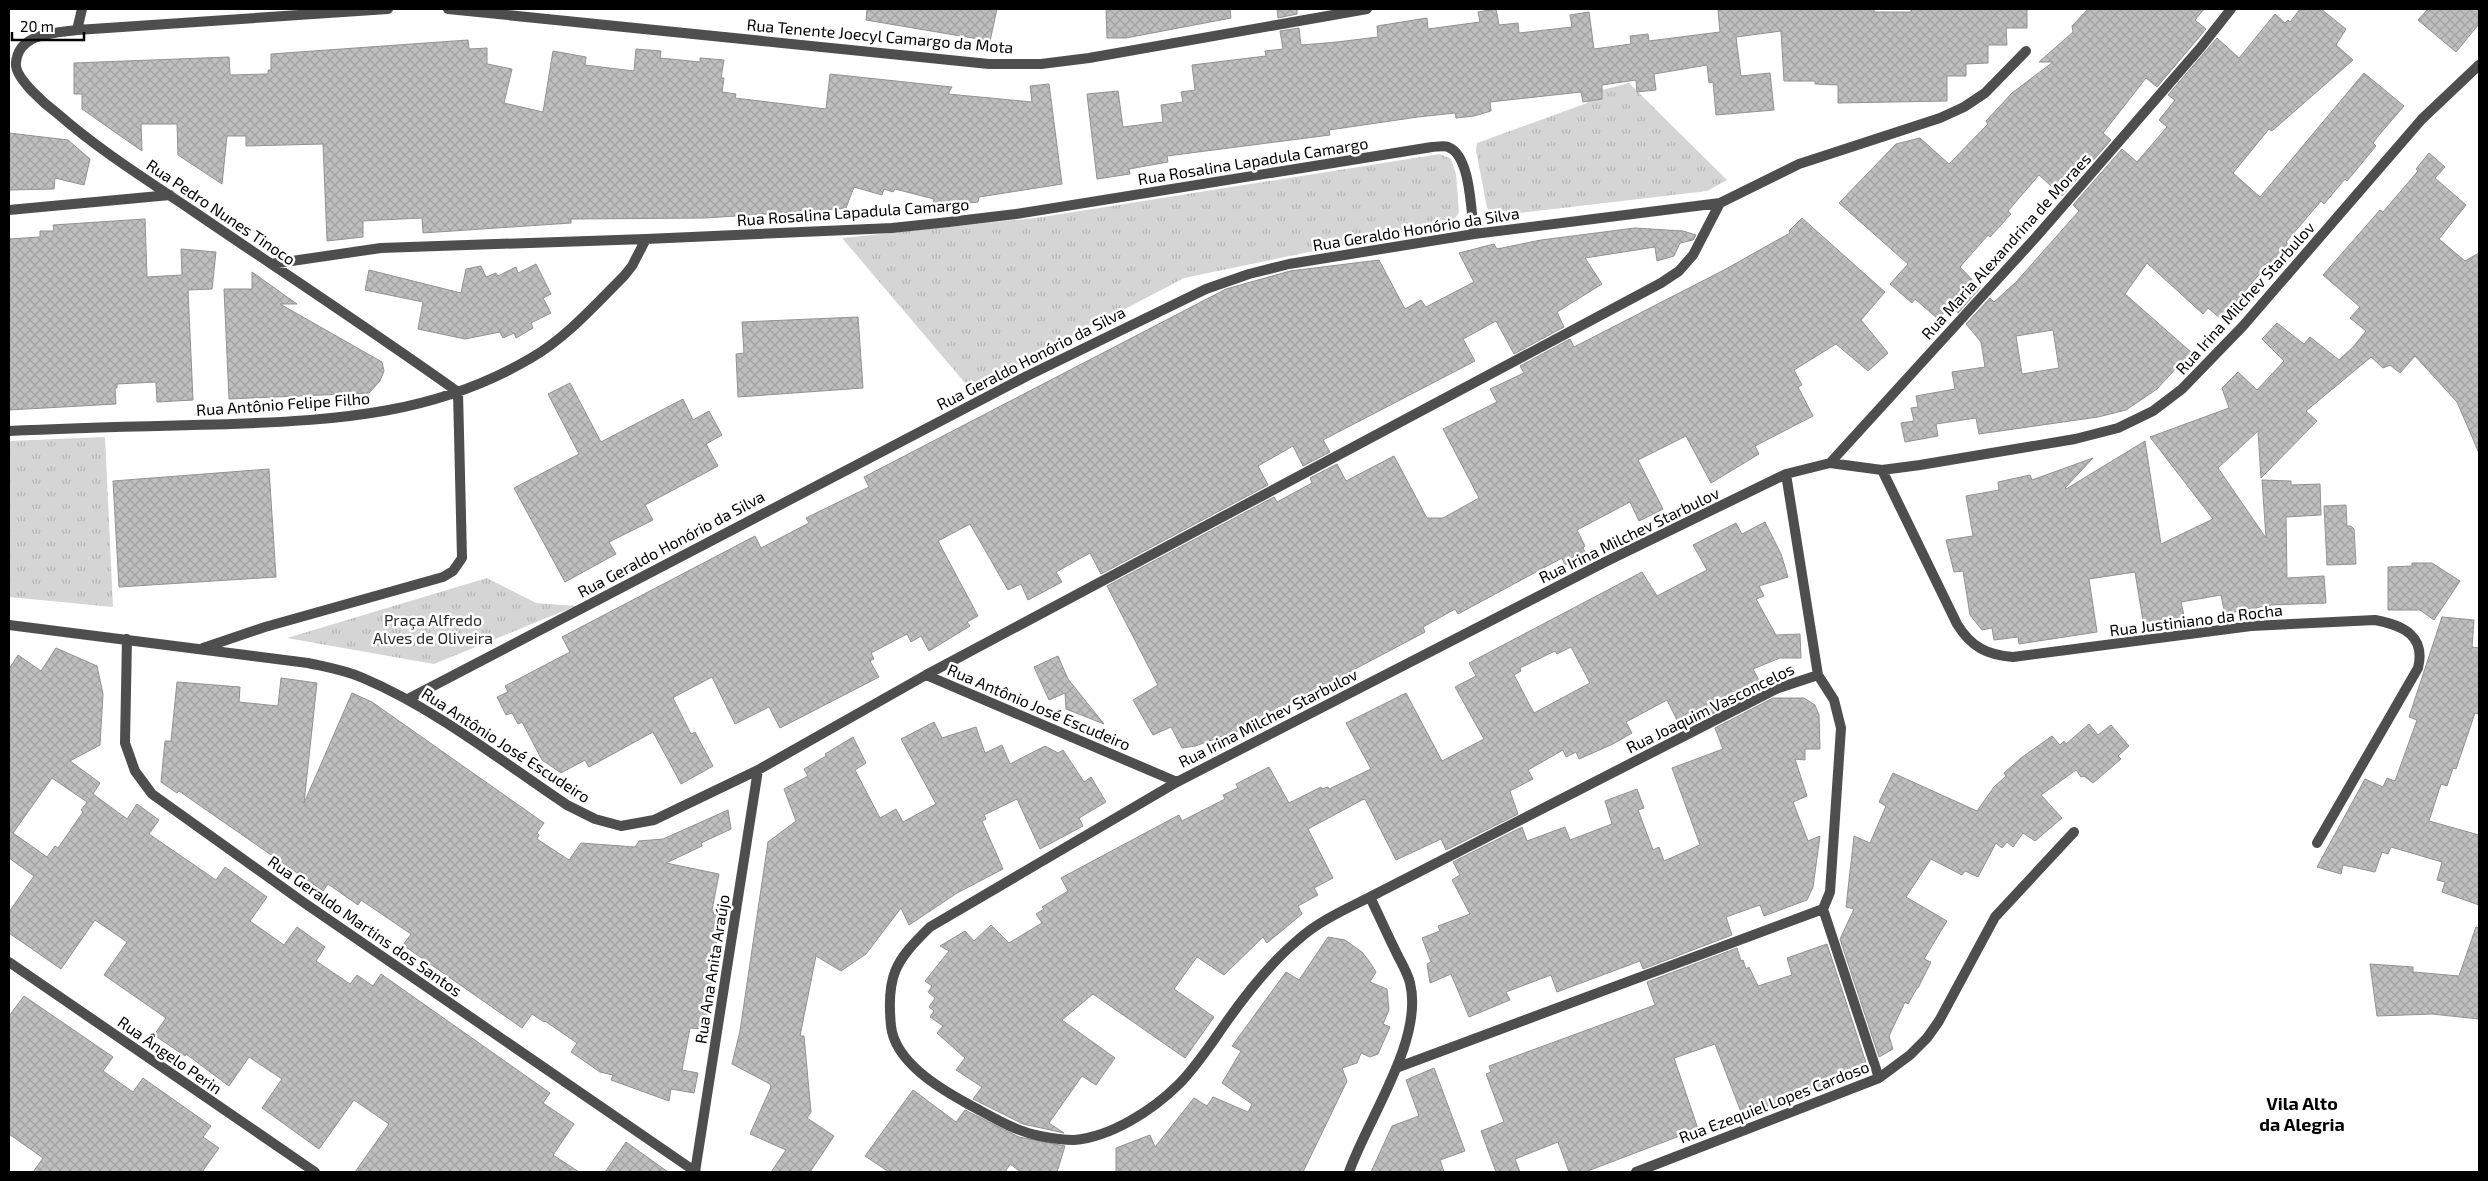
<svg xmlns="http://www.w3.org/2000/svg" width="2488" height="1181" font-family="'Exo 2',sans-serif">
	<defs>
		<pattern id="park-tufts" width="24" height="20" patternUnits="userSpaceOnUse" patternTransform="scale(1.25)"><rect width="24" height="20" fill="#d5d5d5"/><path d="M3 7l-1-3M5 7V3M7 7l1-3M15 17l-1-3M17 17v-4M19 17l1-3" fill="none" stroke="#b5b5b5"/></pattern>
		<pattern id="building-cross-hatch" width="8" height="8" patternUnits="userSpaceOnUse" patternTransform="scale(1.25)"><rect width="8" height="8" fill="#bebebe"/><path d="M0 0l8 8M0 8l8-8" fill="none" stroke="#a2a2a2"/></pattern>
	</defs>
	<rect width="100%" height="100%" fill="#fff"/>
	<path fill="url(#park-tufts)" d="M1629 83 1727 180 1707 191 1495 216 1487 208 1476 150 1477 143 1587 103 1598 91Z
		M1440 154 1451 159 1456 174 1459 212 1453 222 1184 278 971 390 842 238 1036 218Z
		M105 437 113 607 9 597V441Z
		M487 578 536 603 576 606 434 664 287 638Z"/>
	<path fill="url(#building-cross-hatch)" stroke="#929292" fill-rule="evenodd" d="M867 9H997L990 41 866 20Z
		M1106 9H1230L1231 18 1126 38H1107Z
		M1277 9H1297V14L1278 18Z
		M1496 9 1499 25 1518 23 1519 33 1572 27 1570 15 1589 12 1594 49 1631 44 1630 36 1648 34 1649 41 1720 32 1718 9H1874V12H1911V9H2027V28H2006L2007 45H1988V63L1966 64V76H1947V101L1838 103V85L1815 84V81H1784L1781 31 1736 37 1741 76 1770 73 1774 110 1716 115 1713 82 1709 83 1707 65 1654 74 1656 90 1637 92 1636 80 1602 85V99L1583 102 1581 92 1490 102 1491 111 1474 116 1456 118 1455 113 1418 117 1329 130 1330 135 1167 156 1168 162 1129 169 1130 174 1097 179 1087 94 1118 91 1123 127 1163 122 1161 105 1183 102 1181 92 1195 90 1192 65 1266 56 1265 51 1283 49 1280 31 1299 28 1301 45 1337 42 1378 37 1377 26 1427 18 1428 29 1480 22 1478 12Z
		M2088 9H2204L2195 20 2206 29 2157 87 2146 78 2103 133 2111 140 2062 196 2039 175 2008 211 2011 214 1990 237 1988 235 1960 267 1980 288 1958 313 1951 305 1938 319 1915 299 1912 303 1890 284 1908 264 1839 203 1896 144 1920 138 1949 164 1988 124 1986 121 2012 93 2053 62H2039L2073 32 2072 26Z
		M2300 9H2321L2346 29 2336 45 2353 60 2272 131 2269 129 2233 173 2260 197 2364 73 2404 106 2379 135 2373 143 2376 146 2347 181 2345 179 2324 204 2321 201 2286 242 2292 247 2269 275 2263 270 2221 319 2208 308 2203 314 2147 263 2125 294 2191 352 2157 389 2126 410 2098 417 1979 434 1976 418 1936 424 1938 436 1905 442 1901 423 1914 421 1911 408 1918 407 1916 396 1955 389 1952 372 1985 367 1981 342 1966 324 1990 298 1994 302 2016 282 2079 211 2073 205 2122 149 2137 162 2167 127 2159 120 2175 100 2168 95 2217 38 2239 58 2275 14 2285 23 2288 20 2290 22ZM2053 330 2059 368 2022 374 2016 336Z
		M2428 9H2479V24L2456 52 2418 20Z
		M468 40 469 49 487 48V64L512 69 504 103 543 112 553 51 586 57 585 65 634 71 636 49 661 51 660 58 700 62V58L724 60 721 78H724L722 92 736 94 735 98 826 109 830 74 952 87 948 94 1032 102 1030 86 1049 84 1062 184 979 197 978 202 957 204 956 207H933L934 199 895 189 893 192 884 189 882 195 854 187 846 208 813 211 705 218 571 219V223L423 233 422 218 380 220 363 221V237L327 241 323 144 246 146V136H227L222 184 178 155 177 124H141L142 151 82 109V94H74V63L229 57 230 75 268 74V70H271V54Z
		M9 133 68 140 90 159 84 185 55 178 54 189 9 190Z
		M2429 153 2445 167 2435 178 2466 205 2439 239 2465 261 2479 253V453L2457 402 2415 356 2400 373 2390 365 2383 368 2371 357 2306 411 2317 421 2261 478 2258 431 2218 468 2266 538 2262 480 2291 481V485L2320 484 2321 515 2286 517 2287 578 2324 576 2326 603 2271 605 2225 614 2221 595 2181 602 2185 620 2144 627 2135 572 2089 579 2097 632 2019 644 2018 637 1994 640 1992 628 1982 630 1970 615 1963 571 1954 572 1946 540 1973 536 1966 496 1999 490 1998 482 2030 475 2032 480 2093 458 2065 488 2066 489 2145 441 2161 544 2213 519 2150 437 2229 408 2222 388 2238 372 2257 390 2284 361 2262 339 2277 323 2304 344 2310 337 2339 360 2353 347 2366 331 2350 318 2360 307 2323 275 2380 210 2383 212 2418 171 2416 169Z
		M1802 218 1885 292 1861 320 1888 353 1868 371 1836 344 1794 370 1802 385 1798 387 1813 416 1755 446 1759 454 1711 483 1686 436 1638 460 1663 509 1639 521 1630 502 1577 530 1585 546 1583 548 1586 554 1565 565 1562 558 1458 614 1455 609 1423 627 1425 632 1238 731 1195 746 1182 748 1171 727 1153 735 1133 700 1158 685 1107 586 1274 497 1277 502 1312 483 1310 478 1337 464 1346 481 1394 456 1427 518H1443L1479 498 1443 429 1497 402 1490 389 1524 373 1520 366 1570 339 1574 347 1724 270 1790 233 1789 231Z
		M145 219 147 277 182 275 181 249 216 252 212 289 188 290 193 400 157 402 156 382 117 384V388H115L116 404 9 410V239L40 237V231H54L53 225Z
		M1635 228 1683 231 1696 235 1693 240 1680 243 1674 256 1657 261 1655 247 1585 258 1602 284 1557 312 1564 327 1514 354 1496 321 1463 339 1475 361 1323 440 1330 452 1303 466 1293 446 1258 466 1268 485 1101 574 1090 553 1056 572 1062 582 1028 600 1021 584 1008 590 970 524 938 541 978 616 967 622 970 626 929 651 921 636 911 642 907 634 871 653 874 659 870 661 879 677 780 728 769 707 735 724 712 677 676 696 673 698 691 734 695 732 713 766 681 784 653 732 589 767 585 760 561 773 542 760 522 722 518 724 512 713 506 715 497 697 508 692 505 686 570 652 562 637 755 536 761 548 809 523 806 518 869 487 864 477 1226 289 1290 271 1379 260 1405 309 1421 300 1426 307 1474 282 1459 253 1494 244 1497 249 1541 240Z
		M536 264 551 294 543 298 551 313 531 323 533 328 516 338 514 333 503 338 500 332 465 339 418 329 423 302 365 290 369 270 461 293 466 269 481 266 486 277 496 273 498 276 516 267 518 273Z
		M252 272 297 304H280L382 362 384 371 380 381 369 393 229 399 224 289H252Z
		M858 317 863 388 738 397 736 354 744 353 742 322Z
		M570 383 601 442 683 399 693 420 709 411 722 435 706 444 718 466 645 505 653 520 609 542 616 554 565 582 514 488 579 454 548 394Z
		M269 469 276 577 119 587 113 481Z
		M2346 505 2347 526H2351L2354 529 2356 564 2327 565 2324 506Z
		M1765 522 1781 554 1788 577 1759 586 1764 596 1756 599 1776 635 1800 634 1801 658H1780L1753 669 1763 688 1710 715 1706 706 1677 720 1667 700 1626 722 1632 733 1613 744 1579 759 1576 752 1566 757 1563 750 1528 770 1533 779 1510 791 1518 814 1446 850 1441 839 1396 860 1365 799 1362 800 1308 829 1333 878 1314 888 1318 895 1298 906 1302 914 1267 943 1263 937 1224 975 1197 957 1174 989 1214 1017 1185 1058 1093 994 1062 1020 1115 1058 1096 1085 1082 1076 1049 1123 1064 1133 1023 1124 973 1099 982 1087 956 1070 965 1058 937 1033 943 1026 930 1017 934 1011 929 1007 935 998 928 992 932 986 925 981 949 951 940 946 965 931 974 941 991 925 1009 943 1042 923 1036 914 1044 909 1042 907 1068 891 1061 878 1179 815 1182 821 1225 799 1223 795 1238 788 1236 784 1269 767 1289 803 1321 787 1322 789 1328 787 1329 789 1371 769 1346 723 1406 693 1442 761 1484 739 1455 687 1476 676 1469 663 1642 572 1657 596 1707 570 1693 545 1736 523 1742 534ZM1571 647 1590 683 1534 713 1514 675 1521 671 1520 668 1555 651 1557 654Z
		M2412 563H2432L2460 581 2434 620 2420 610H2388V567L2412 566Z
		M2442 617 2474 620 2472 647 2479 648V714L2475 713 2456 769 2453 768 2447 786 2441 784 2429 821 2479 835V905L2442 892 2445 882 2437 880 2442 862 2391 847 2388 854 2382 852 2375 872 2343 865 2341 874 2317 867 2365 779 2383 787 2387 778 2395 781 2417 720 2409 717Z
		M56 648 97 666 103 694 100 745 70 761 100 783 93 794 127 819 137 804 159 820 149 834 216 880 225 867 267 897 250 921 284 945 297 927 325 947 316 961 350 984 357 975 373 986 381 974 550 1093 543 1103 574 1124 553 1155 579 1172H355L389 1124 354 1100 319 1149 262 1108 282 1079 249 1057 229 1086 186 1054 185 1056 154 1035 166 1018 104 975 127 942 95 920 61 969 9 933V912L34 876 9 858V669L18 655 41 671ZM52 778 87 802 81 810 83 812 58 848 55 846 47 857 13 833Z
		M1058 656 1068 679 1104 724 1066 709 1065 693 1049 700 1034 667Z
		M281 678 317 683 304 803 352 693 372 702 544 823 537 833 539 835 537 839 569 860 581 843 635 847 639 841 663 839 728 810 731 829 701 843 702 846 666 863 719 874 712 910 714 911 713 915H720L705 1029 690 1028 682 1070 698 1073 694 1093 671 1089 669 1101 611 1080 613 1075 600 1072 571 1052 577 1043 545 1021 544 1022 532 1014 522 1028 403 945 411 934 361 900 358 905 328 884 323 891 179 791 177 793 161 782 165 741H171L177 682 240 687 239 702 278 706Z
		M1773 698H1804L1815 705 1819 715 1820 749H1805V760L1795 759 1807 796 1793 802 1808 841 1820 836 1813 887 1807 900 1764 916 1760 905 1726 917 1732 935 1643 969 1640 961 1557 992 1551 975 1506 992 1510 1000 1469 1017 1451 974 1430 983 1427 964 1431 962 1422 938 1440 931 1438 926 1470 914 1452 880 1460 875 1453 862 1522 827 1527 841 1565 827 1570 840 1612 824 1605 801 1637 789 1644 808 1638 810 1653 850 1659 847 1664 861 1700 845 1672 768 1723 749 1715 728Z
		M934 722 942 738 976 727 985 753 1002 745 1010 764 1045 746 1058 753 1063 750 1084 782 1091 777 1106 802 1079 818 1083 826 1040 849 1017 799 984 815 986 819 982 821 1003 869 957 893 909 925 901 908 866 954 841 971 816 956 800 1036H804L811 1112 807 1118 834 1136 810 1172H771L786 1150 750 1134 771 1087 770 1084 732 1064 740 1031 768 842 796 821 784 789 808 776 804 769 826 756 825 754 853 737 866 763 855 770 880 818 896 809 903 822 936 804 901 739Z
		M2089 724 2098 735 2111 725 2129 746 2118 756 2121 759 2093 783 2084 776 2081 777 2076 770 2041 795 2062 818 2035 841 2023 833 2013 847 2007 842 2002 848 1996 843 1978 877 1965 871 1962 875 1931 859 1906 897 1947 921 1924 959 1931 962 1918 988H1917L1908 1004 1905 1002 1889 1036 1893 1049 1879 1057 1840 939 1854 909 1846 907 1854 836 1870 843 1886 806 1879 802 1893 773 1977 811 1994 787 2006 776 2004 773 2021 758 2052 736 2060 745 2064 741 2066 744Z
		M2476 927 2479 928V1019L2432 1014 2377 1016 2370 964 2413 967V972L2459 976Z
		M1328 937 1345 940 1362 952 1369 961 1376 972 1370 982 1387 989 1389 1010 1383 1024 1390 1027 1378 1054 1370 1057 1361 1053 1357 1063 1342 1068 1347 1081 1303 1172H1116V1148L1150 1135 1155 1147 1194 1098 1207 1106 1213 1097 1248 1112 1252 1104 1222 1083 1241 1051 1232 1046 1286 972 1299 980Z
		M1827 944 1868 1069 1751 1112 1749 1109 1741 1112 1715 1044 1674 1058 1698 1129 1585 1172H1569L1558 1142 1515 1159 1520 1172H1496L1481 1131 1504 1122 1486 1074 1491 1072 1489 1066 1655 1005 1647 982 1737 948 1741 961 1743 960 1746 969 1749 967 1758 986 1792 975 1787 958Z
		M24 996 113 1057 103 1071 133 1092 143 1078 211 1126 203 1137 219 1148 202 1172H33L43 1158 9 1134V1016Z
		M1434 1068 1465 1151 1440 1160 1444 1172H1371L1392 1126 1419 1116 1406 1080Z
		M913 1090 956 1122 965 1110 1019 1137 1065 1146 1057 1172H1021L1010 1164 1005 1172H889L865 1156Z
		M626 1142 668 1172H605Z"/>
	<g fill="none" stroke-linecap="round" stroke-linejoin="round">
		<path stroke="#4e4e4e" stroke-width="10" d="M448 9 989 64H1041L1089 58 1367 9
			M77 30 82 9
			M9 210 170 195
			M271 264 381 248 646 239 892 228 949 222 1016 214 1432 147C1436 147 1444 145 1448 147 1471 155 1471 213 1474 234
			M9 431C83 427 158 426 232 424 339 420 436 414 531 358 566 338 596 304 624 276L632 266 646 239
			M1830 463 2037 236 2201 47 2231 9
			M1882 470 1957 624C1971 647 1987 655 2013 657L2251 626 2375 620C2403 625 2426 636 2418 668L2317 843
			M1786 474 1818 675
			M9 625 308 663C326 667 345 670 363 678 436 709 501 761 567 805L595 819 621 826 654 820 758 770 926 675 1661 283 1679 271 1693 255 1720 203 1799 164 1940 118 1964 107 1985 93 2026 51
			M127 639 125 743 135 771 152 794 303 902 696 1172
			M203 648 265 627 443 577 453 571 462 558 458 392C371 330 281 271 193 211 147 180 99 150 58 114 46 105 14 78 16 63 18 33 55 33 77 30L388 9
			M926 675 1177 782
			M408 699 1027 376 1206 289 1249 274 1289 264 1474 234 1720 203
			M1370 897 1776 689 1818 675 1834 700 1841 728 1830 892 1823 909 1396 1068
			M1823 909 1879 1078
			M9 962 315 1172
			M695 1172 758 770
			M1349 1172C1368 1118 1424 1040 1410 983 1408 974 1402 964 1398 956 1388 936 1379 916 1370 897 1346 909 1319 921 1299 939 1270 963 1246 994 1225 1024 1211 1044 1196 1067 1179 1084 1153 1110 1111 1137 1074 1140 1063 1140 1050 1138 1040 1136 1014 1131 991 1116 968 1104 939 1088 895 1062 891 1026 886 976 895 961 930 927L1177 782 1605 562 1786 474 1830 463 1882 470 1920 465 2075 439 2118 428 2153 411 2182 389 2243 326 2422 119 2479 65
			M1636 1172 1879 1078 1910 1055 1927 1038 1939 1021 1995 917 2074 832"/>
	</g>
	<g text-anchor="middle" stroke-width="5" stroke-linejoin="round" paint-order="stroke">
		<g font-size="16" fill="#000" stroke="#fff">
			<text transform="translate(880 36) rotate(5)" y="6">Rua Tenente Joecyl Camargo da Mota</text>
			<text transform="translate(1253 161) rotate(-9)" y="6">Rua Rosalina Lapadula Camargo</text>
			<text transform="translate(221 212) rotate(34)" y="6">Rua Pedro Nunes Tinoco</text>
			<text transform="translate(853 212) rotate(-4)" y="6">Rua Rosalina Lapadula Camargo</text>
			<text transform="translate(1416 229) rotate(-9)" y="6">Rua Geraldo Honório da Silva</text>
			<text transform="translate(2006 246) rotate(-48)" y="6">Rua Maria Alexandrina de Moraes</text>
			<text transform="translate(2245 298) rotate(-48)" y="6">Rua Irina Milchev Starbulov</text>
			<text transform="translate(1031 358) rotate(-27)" y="6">Rua Geraldo Honório da Silva</text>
			<text transform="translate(283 404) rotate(-4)" y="6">Rua Antônio Felipe Filho</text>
			<text transform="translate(1629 535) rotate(-26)" y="6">Rua Irina Milchev Starbulov</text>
			<text transform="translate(671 544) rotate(-28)" y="6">Rua Geraldo Honório da Silva</text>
			<text transform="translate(2196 620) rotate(-7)" y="6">Rua Justiniano da Rocha</text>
			<text transform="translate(1039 707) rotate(23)" y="6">Rua Antônio José Escudeiro</text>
			<text transform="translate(1710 708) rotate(-26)" y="6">Rua Joaquim Vasconcelos</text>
			<text transform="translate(1268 718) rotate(-27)" y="6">Rua Irina Milchev Starbulov</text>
			<text transform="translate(506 745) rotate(33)" y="6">Rua Antônio José Escudeiro</text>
			<text transform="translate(365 926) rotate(35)" y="6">Rua Geraldo Martins dos Santos</text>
			<text transform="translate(712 969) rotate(-81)" y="6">Rua Ana Anita Araújo</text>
			<text transform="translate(170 1055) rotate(35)" y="6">Rua Ângelo Perin</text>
			<text transform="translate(1774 1102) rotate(-21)" y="6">Rua Ezequiel Lopes Cardoso</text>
		</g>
		<g font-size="16" fill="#2c2c2c" stroke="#fff">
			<text x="433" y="626">Praça Alfredo<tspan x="433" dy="18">Alves de Oliveira</tspan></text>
		</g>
		<g font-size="18" font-weight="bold" fill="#000" stroke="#fff">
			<text x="2302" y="1110">Vila Alto<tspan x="2302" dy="21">da Alegria</tspan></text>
		</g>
	</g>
	<rect width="2488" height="1181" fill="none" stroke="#000000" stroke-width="20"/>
	<path d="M12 32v8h72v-8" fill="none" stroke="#000000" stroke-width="2.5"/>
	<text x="20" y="32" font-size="15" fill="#000000" stroke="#ffffff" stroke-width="4" paint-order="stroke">20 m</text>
</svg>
